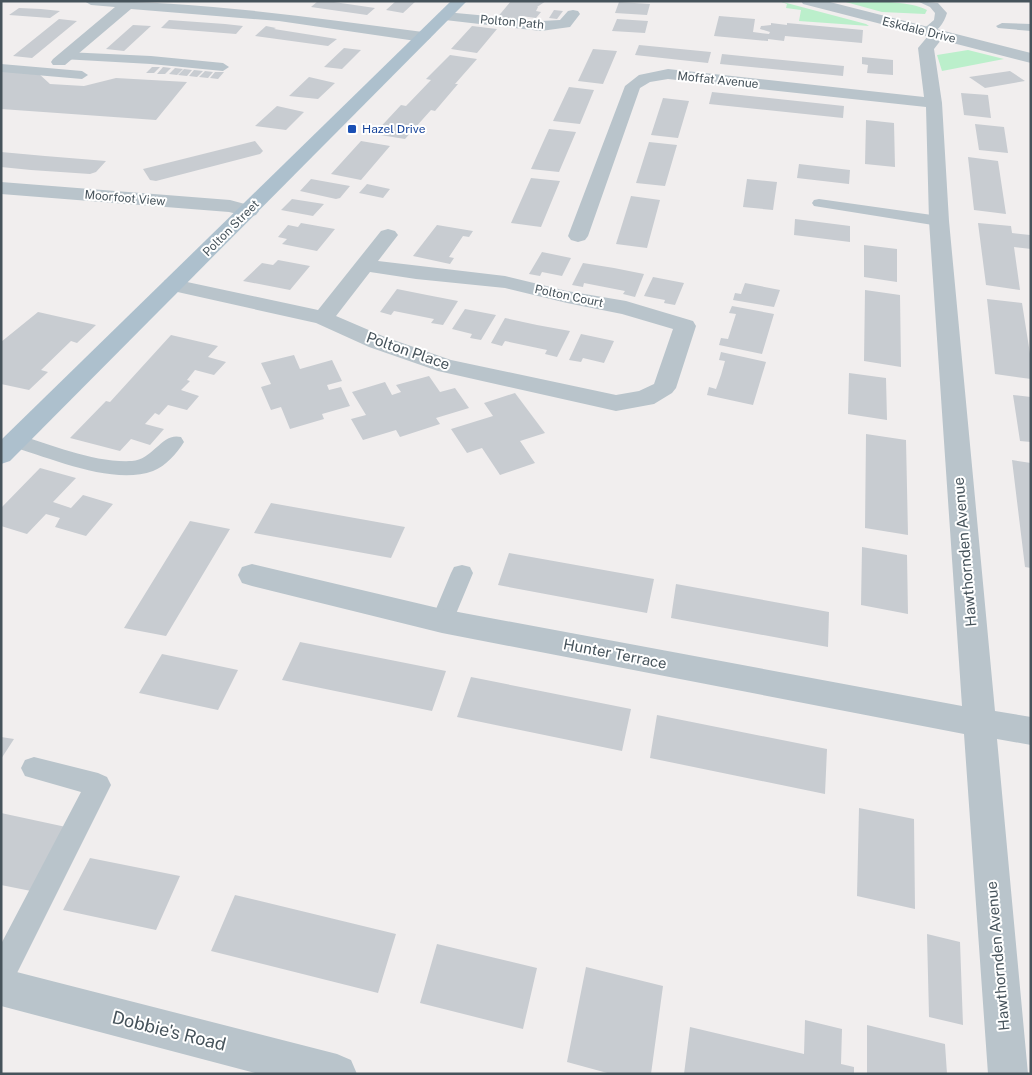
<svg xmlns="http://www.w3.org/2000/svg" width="1032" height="1075" font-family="'Public Sans',sans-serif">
	<rect width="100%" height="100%" fill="#f1eeee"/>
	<path fill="#bbefcb" d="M779 1 866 24 869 26 799 21 801 10 786 8 787 4Z
		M842 1C866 1 908 0 927 10L925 14 882 12Z
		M968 50 1004 59 942 71 937 55Z"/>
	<path fill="#c8ccd1" d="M318 1H327L375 8 367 15 311 7Z
		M416 1 403 13 386 10 396 1Z
		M511 1H546L537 7H538L536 11 541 12 536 18 521 16 517 22 496 19Z
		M619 2 650 4 647 15 615 13Z
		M19 8 41 9 60 11 50 18 9 15Z
		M554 10 563 11 557 19 549 18Z
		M719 16 755 19 753 32 769 34 770 32 760 29 761 26 771 25V23L787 25V23L863 30 862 43 785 36 784 41 768 39V41L714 36Z
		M59 19 77 21 32 58 13 56Z
		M617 19 648 21 645 33 612 31Z
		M169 20 225 24 243 26 236 34 161 28Z
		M133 25 151 26 124 51 106 49Z
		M266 26 276 28 274 29 337 39 328 46 255 36Z
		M472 26 497 29 477 53 451 49Z
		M639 45 711 52 708 63 635 55Z
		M344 48 361 50 342 69 324 67Z
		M593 49 617 51 603 84 578 81Z
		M722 54 844 66 843 76 720 64Z
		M450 55 477 59 455 84H458L435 111 431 110 405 139 374 134 401 105 406 106 431 80 426 79Z
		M862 57 893 60V75L867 73 868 65 862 64Z
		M152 67H160L154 73H146Z
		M163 67 171 68 165 74H157Z
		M175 68 183 69 177 75 169 74Z
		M184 69 192 70 187 76 178 75Z
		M1 70 38 73 50 84 84 86 116 78 187 82 156 120 1 109Z
		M194 70 203 71 197 77 189 76Z
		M205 71 213 72 208 78 199 77Z
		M1010 71 1025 81 985 88 969 77Z
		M215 72H224L218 79 210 78Z
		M309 77 335 83 318 99 289 96Z
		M569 87 594 90 580 124 553 121Z
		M712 92 844 106 843 118 709 104Z
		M961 93 988 95 991 118 964 115Z
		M663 98 689 101 678 138 651 135Z
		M277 106 304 112 286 130 255 126Z
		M866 120 894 123 895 167 865 164Z
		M975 124 1004 127 1008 153 979 150Z
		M549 129 576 132 559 172 531 169Z
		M255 141 263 151 260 154 156 181 150 180 143 169Z
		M361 141 390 146 361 180 331 174Z
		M649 142 677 145 665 186 636 183Z
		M1 152 45 156 106 161 96 172 90 174 31 170 1 167Z
		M968 157 998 161 1006 214 974 210Z
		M799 164 850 170 849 184 797 178Z
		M531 178 560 181 541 227 511 223Z
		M311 179 350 186 340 198 336 199 300 191Z
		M747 179 777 182 773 210 743 207Z
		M367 184 390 189 383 198 359 193Z
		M631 196 660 200 647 248 616 244Z
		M292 199 324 204 313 216 281 210Z
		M795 219 850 226V242L794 235Z
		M301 223 335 229 317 251 282 244 287 239 278 237 288 225 298 227Z
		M978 223 1011 226 1012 233 1030 235 1031 249 1014 247 1020 290 986 285Z
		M437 225 473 231 469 237 463 236 449 257 454 258 450 264 413 256Z
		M864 245 897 249V282L864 277Z
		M542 252 571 258 562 276 542 272 540 276 529 274Z
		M278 260 310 266 290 290 243 281 262 263 273 265Z
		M583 263 614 268 644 274 635 297 623 294 625 291 584 283 583 287 572 285Z
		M653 277 684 283 675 305 664 303 665 300 644 296Z
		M745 283 780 290 774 307 733 300 735 293 741 294Z
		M397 289 427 295 458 301 443 325 431 323 434 319 394 311 391 315 380 312Z
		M865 290 900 295 901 367 864 361Z
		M987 299 1022 303 1031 360V379L995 374Z
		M732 306 774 314 762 354 719 345 721 338 728 339 736 314 729 313Z
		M465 309 496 315 481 340 470 338 472 334 452 329Z
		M38 312 96 325 77 343 71 341 41 370 48 372 29 390 1 384V342Z
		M505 318 537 325 570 331 557 357 545 354 547 350 505 341 502 346 491 343Z
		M581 334 614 341 604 363 583 358 581 362 569 360Z
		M171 335 218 346 208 357 226 362 214 375 195 370 187 380 190 381 181 390 199 396 187 410 168 405 159 415 155 413 145 424 164 429 150 445 131 439 120 451 70 438 106 401 110 402Z
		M721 352 766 362 753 405 707 395 709 387 716 389 721 375 725 361 719 360Z
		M294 355 300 369 332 360 342 381 327 385 329 390 341 387 350 406 322 414 324 419 290 429 281 407 271 410 261 387 271 384 261 363Z
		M849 373 886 378 887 420 848 414Z
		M429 376 440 392 455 388 469 408 436 418 440 424 400 437 396 430 363 440 351 419 366 415 352 392 385 382 392 395 401 392 396 385Z
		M515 393 545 433 520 441 535 463 500 475 482 448 467 453 451 429 493 416 484 403Z
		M1013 395 1031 397V442L1020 441Z
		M866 434 906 440 908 535 865 528Z
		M1012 460 1031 463V568L1025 567Z
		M40 468 76 478 53 502 71 508 83 495 113 504 86 536 55 527 60 518 46 514 27 534 1 526V508Z
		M271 503 405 527 391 558 254 533Z
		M190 521 230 529 166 636 124 628Z
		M862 547 907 555 908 614 861 605Z
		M509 553 654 579 647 613 498 585Z
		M676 584 829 612 828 647 671 618Z
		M300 642 446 671 432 711 282 680Z
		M162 654 238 670 218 710 139 693Z
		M471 677 631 709 622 751 457 717Z
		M657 715 827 749 825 794 650 758Z
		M1 737 14 739 1 759Z
		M859 808 914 819 915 909 857 896Z
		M1 813 66 827 31 891 1 885Z
		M90 858 180 876 156 930 63 910Z
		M235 895 396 934 378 993 211 951Z
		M927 934 960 942 963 1025 929 1017Z
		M437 944 537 968 523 1029 420 1003Z
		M586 967 663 986 651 1074H611L567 1062Z
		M805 1020 842 1029 841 1064 854 1067V1074H684L690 1027 804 1054Z
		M867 1025 945 1044 947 1074H867Z"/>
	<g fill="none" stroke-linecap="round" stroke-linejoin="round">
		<path fill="#b9c4cb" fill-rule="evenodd" d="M917 1 938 3 947 13C944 23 937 33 926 36L920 32 934 20 935 13 930 7Z
			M1002 23 1031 24V31L998 28 996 26Z
			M66 52 151 56 223 63 229 67 223 71 151 64 62 59 60 56Z
			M1 64 82 71 88 75 82 79 1 72Z
			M819 199 939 216 944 218 947 221 944 224 939 226 814 206 812 203 814 200Z
			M16 434C53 445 94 463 132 461 154 459 162 432 181 437L184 442C177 453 166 466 153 471 112 486 49 457 9 446L6 441 9 436Z
			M462 565 470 567 473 573 453 621 450 627 442 630 434 627 431 621 451 573 454 567Z
			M34 757 98 773 107 777 111 785 11 985 1 990V944L81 792 25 776 21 768 25 760Z"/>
		<path fill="#b9c4cb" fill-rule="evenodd" d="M84 1C198 1 310 17 423 32L428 34 431 37 428 40 423 42 279 21 131 9 65 65H53L51 62 53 59 115 7 91 5Z
			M801 1H826L1031 53V63L941 40 934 49 942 103 949 221 995 711 1031 717V745L997 739 1028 1074H988L964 734 442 633 252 586 242 583 238 575 242 567 252 564 442 609 962 706 929 221 926 107 668 79 650 82 640 88 588 236 585 240 578 242 571 240 568 236 625 86 639 75 668 69 924 97 918 48 928 36 803 4Z
			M573 10 578 11 580 14 570 27 541 31 445 20 440 19 438 16 440 13 445 12 541 21 560 20 568 11Z
			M1 182 230 200 256 207 259 211 256 215 249 217 229 212 1 194Z
			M388 229 395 231 398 235 378 261 505 276 567 291 626 301 693 321 696 326 676 388 672 393 654 404 616 411 438 371 369 347 316 323 173 291 165 290 162 285 165 280 173 279 318 310 381 231ZM370 272 416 279 505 288 567 303 622 314 673 329 654 384 639 391 616 395 451 360 385 337 336 316Z
			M1 968 337 1054 351 1060 357 1074H259L1 1006Z"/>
		<path fill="#adc0cd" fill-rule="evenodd" d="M451 1H467L10 461 1 464V440Z"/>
	</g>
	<rect fill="#1a4fb4" stroke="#fff" stroke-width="2" x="347" y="124" width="10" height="10" rx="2.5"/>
	<g text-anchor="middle" stroke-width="4" stroke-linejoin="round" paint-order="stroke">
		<g font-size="12" fill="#46535b" stroke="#fff">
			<text transform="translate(512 22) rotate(5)" y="4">Polton Path</text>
			<text transform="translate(919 30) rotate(14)" y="4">Eskdale Drive</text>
			<text transform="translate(718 80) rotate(6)" y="4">Moffat Avenue</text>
			<text transform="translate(125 198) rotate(5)" y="4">Moorfoot View</text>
			<text transform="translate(231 228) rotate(-45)" y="4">Polton Street</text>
			<text transform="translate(569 296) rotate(12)" y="4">Polton Court</text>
		</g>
		<g font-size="12" fill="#164399" stroke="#fff" text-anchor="start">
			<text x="362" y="133">Hazel Drive</text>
		</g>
		<g font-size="15" fill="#46535b" stroke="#fff">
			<text transform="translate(408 351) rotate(19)" y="5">Polton Place</text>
			<text transform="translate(965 552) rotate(-95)" y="5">Hawthornden Avenue</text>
			<text transform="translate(615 654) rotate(11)" y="5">Hunter Terrace</text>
			<text transform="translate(998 956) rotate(-95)" y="5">Hawthornden Avenue</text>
		</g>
		<g font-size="18" fill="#46535b" stroke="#fff">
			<text transform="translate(169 1031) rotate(14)" y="6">Dobbie's Road</text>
		</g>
	</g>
	<rect width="1032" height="1075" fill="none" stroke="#46535b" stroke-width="5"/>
</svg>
